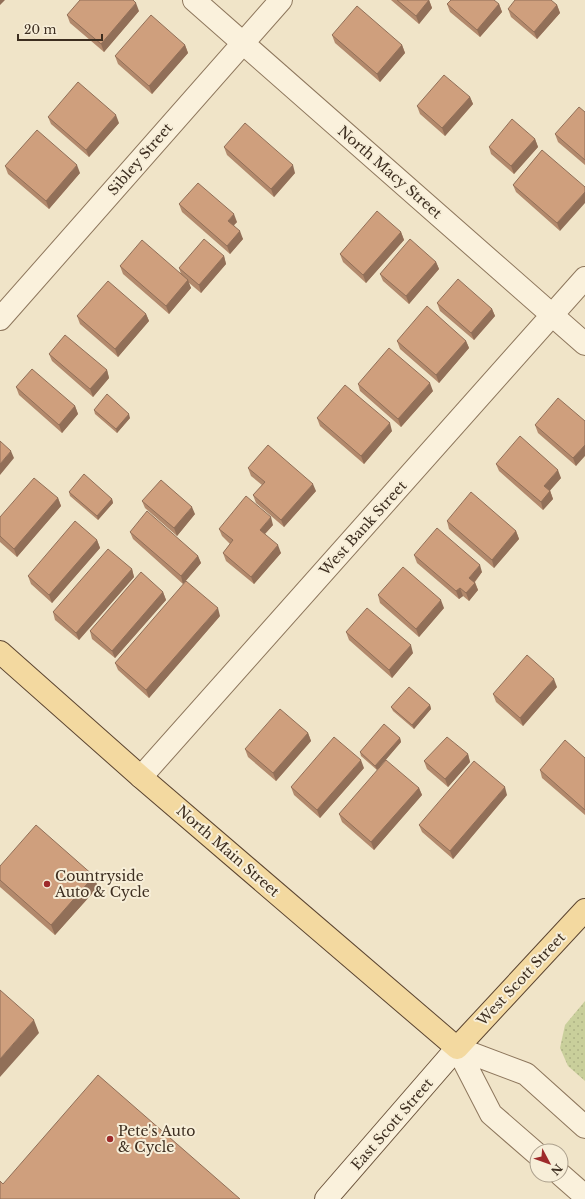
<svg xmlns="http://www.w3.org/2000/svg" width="585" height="1199" font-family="'Libre Baskerville',serif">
	<defs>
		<pattern id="green-dots" width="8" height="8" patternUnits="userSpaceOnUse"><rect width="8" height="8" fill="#c9cf9b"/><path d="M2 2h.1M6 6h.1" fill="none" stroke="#aeb285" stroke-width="1.8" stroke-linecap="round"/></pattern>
	</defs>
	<rect width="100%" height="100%" fill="#f0e4c8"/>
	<path fill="url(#green-dots)" d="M585 1001V1081L568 1066 560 1048 565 1025Z"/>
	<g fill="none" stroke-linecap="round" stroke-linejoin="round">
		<g stroke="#8d765c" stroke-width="24">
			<path id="minor" d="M194 0 585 344
				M0 319 281 0
				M141 777 585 278
				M457 1048 526 1074 585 1127
				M457 1048 491 1114 537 1154
				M561 1175 585 1196"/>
		</g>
		<g stroke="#6f573f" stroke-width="24">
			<path id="secondary" d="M326 1199 457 1048"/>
		</g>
		<g stroke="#5b4430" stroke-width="24">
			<path id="primary" d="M0 652 141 777 457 1048 585 910"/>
		</g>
		<use href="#minor" stroke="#faf1dc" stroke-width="22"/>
		<use href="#secondary" stroke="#faf1dc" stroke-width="22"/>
		<use href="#primary" stroke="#f3d9a0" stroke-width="22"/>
	</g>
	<path fill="#b2896c" d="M391 0H429L432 8 419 24Z
		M447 4H499L502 12 480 37 450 12Z
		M557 5 560 13 537 39 511 17 508 9Z
		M139 11 104 52 70 23 67 15Z
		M332 35 402 45 405 53 380 82 335 43Z
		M185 45 188 53 152 94 118 64 115 56Z
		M470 97 473 104 445 136 420 114 417 106Z
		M585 112V165L558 142 555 134Z
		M48 117 119 123 89 157 51 124Z
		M535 139 538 147 514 174 491 154 489 147Z
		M224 147 295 173 274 197 227 155Z
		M542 150 560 231 516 192 513 185Z
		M5 166 80 173 49 209 8 174Z
		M179 204 237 222 234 225 243 239 230 254 182 212Z
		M401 232 404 240 366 283 343 262 340 254Z
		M224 256 226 264 201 293 188 282 191 288 169 314 123 274 120 266 181 274 179 268Z
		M436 262 439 269 409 304 383 281 380 274Z
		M437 303 492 309 495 316 474 340 440 311Z
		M146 314 149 321 118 357 80 324 77 316Z
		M397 341H466L469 348 439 383 400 349Z
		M49 354 107 370 109 378 93 397 52 361Z
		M358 384 433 391 401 427 360 391Z
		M16 387 75 406 78 414 62 433 19 395Z
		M94 410 130 418 117 433 95 414Z
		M317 418 392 431 364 464 320 426Z
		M585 421 576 466 538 433 535 425Z
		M496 464 561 478 550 490 553 499 543 510 499 471Z
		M248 468 316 491 284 527 256 503 253 495 262 485 251 476Z
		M69 492 112 499 113 503 98 520 70 496Z
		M58 498 61 506 17 557 0 542V517Z
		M142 501 195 514 177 536 145 508Z
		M447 521 516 531 519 539 494 568 449 529Z
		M273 525 265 534 281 553 254 584 226 561 223 553 230 544 222 536 219 529Z
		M130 532 198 556 201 563 183 584 133 539Z
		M97 540 100 548 52 603 31 584 28 576Z
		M414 555 482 572 475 582 478 590 469 601 463 596 459 599 417 563Z
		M132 569 134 577 79 640 55 620 53 612Z
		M163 592 166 600 115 658 92 639 90 631Z
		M378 595 444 608 419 637 380 603Z
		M220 616 149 698 118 670 115 663Z
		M346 632 413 653 392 678 349 640Z
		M557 687 523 726 496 702 493 694Z
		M430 705 431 709 414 729 393 711 391 707Z
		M308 733 311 741 276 781 248 757 245 749Z
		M400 738 401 742 377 770 361 756 360 752Z
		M468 754 470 762 448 787 427 769 424 761Z
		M585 758V815L542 778 540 770Z
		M364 768 320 818 294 795 291 787Z
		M419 788 422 795 374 850 342 822 339 814Z
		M507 795 453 859 422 832 419 825Z
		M0 866 98 887 55 935 0 887Z"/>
	<path fill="#916f58" d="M0 0H5L0 5Z
		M429 0 432 8 419 24 416 16Z
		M136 3 139 11 104 52 101 44Z
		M499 4 502 12 480 37 477 30Z
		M557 5 560 13 537 39 534 32Z
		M185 45 188 53 152 94 149 86Z
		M402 45 405 53 380 82 377 74Z
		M470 97 473 104 445 136 442 128Z
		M116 115 119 123 89 157 86 150Z
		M535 139 538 147 514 174 511 166Z
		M77 165 80 173 49 209 46 201Z
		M293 165 295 173 274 197 271 189Z
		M585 192V203L560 231 557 223Z
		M234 214 237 222 231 228 228 221Z
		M240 231 243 239 230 254 227 246Z
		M401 232 404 240 366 283 363 275Z
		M224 256 226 264 201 293 199 285Z
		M436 262 439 269 409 304 406 296Z
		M188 280 191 288 169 314 166 306Z
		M492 309 495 316 474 340 471 333Z
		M146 314 149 321 118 357 115 349Z
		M466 341 469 348 439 383 436 375Z
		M107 370 109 378 93 397 90 389Z
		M430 383 433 391 401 427 398 419Z
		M75 406 78 414 62 433 59 425Z
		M129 414 130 418 117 433 116 429Z
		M390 423 392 431 364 464 361 456Z
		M585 445V456L576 466 573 458Z
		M11 451 14 458 0 475V464Z
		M558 470 561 478 547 494 544 486Z
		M313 484 316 491 284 527 281 520Z
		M550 491 553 499 543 510 541 502Z
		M58 498 61 506 17 557 14 549Z
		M112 499 113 503 98 520 97 516Z
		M192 507 195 514 177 536 174 528Z
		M271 517 273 525 262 537 260 530Z
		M516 531 519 539 494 568 492 560Z
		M97 540 100 548 52 603 49 595Z
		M278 545 281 553 254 584 251 577Z
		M198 556 201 563 183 584 181 576Z
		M480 565 482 572 472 585 469 578Z
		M132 569 134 577 79 640 76 633Z
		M475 583 478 590 469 601 466 593Z
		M460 588 463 596 459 599 456 591Z
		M163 592 166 600 115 658 112 651Z
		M441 600 444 608 419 637 416 629Z
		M218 608 220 616 149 698 146 690Z
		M411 645 413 653 392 678 389 670Z
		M554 679 557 687 523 726 520 718Z
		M430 705 431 709 414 729 412 725Z
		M308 733 311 741 276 781 273 773Z
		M400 738 401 742 377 770 375 766Z
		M468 754 470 762 448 787 445 779Z
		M361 760 364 768 320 818 317 810Z
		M505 787 507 795 453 859 450 851Z
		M419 788 422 795 374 850 371 842Z
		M94 876 98 887 55 935 51 925Z
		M34 1020 39 1033 0 1077V1059Z"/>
	<path fill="#cf9f7d" stroke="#916f58" d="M80 0H133L136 3 101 44 67 15Z
		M397 0H429L416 16Z
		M451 0H494L499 4 477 30 447 4Z
		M515 0H551L557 5 534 32 508 9Z
		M357 6 402 45 377 74 332 35Z
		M151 15 185 45 149 86 115 56Z
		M444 75 470 97 442 128 417 106Z
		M78 82 116 115 86 150 48 117Z
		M579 107 585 112V160L555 134Z
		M512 119 535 139 511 166 489 147Z
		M245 123 293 165 271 189 224 147Z
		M37 130 77 165 46 201 5 166Z
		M542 150 585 187V192L557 223 513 185Z
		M198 183 234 214 228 221 240 231 227 246 179 204Z
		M377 211 401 232 363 275 340 254Z
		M204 239 224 256 199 285 179 268Z
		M410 239 436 262 406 296 380 274Z
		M142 240 188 280 166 306 120 266Z
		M458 279 492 309 471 333 437 303Z
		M108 281 146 314 115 349 77 316Z
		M427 306 466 341 436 375 397 341Z
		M65 335 107 370 90 389 49 354Z
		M389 348 430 383 398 419 358 384Z
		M32 369 75 406 59 425 16 387Z
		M345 385 390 423 361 456 317 418Z
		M107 394 129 414 116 429 94 410Z
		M558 398 585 421V445L573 458 535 425Z
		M520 436 558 470 544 486 550 491 541 502 496 464Z
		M0 441 11 451 0 464Z
		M268 445 313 484 281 520 253 495 265 482 248 468Z
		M84 474 112 499 97 516 69 492Z
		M34 478 58 498 14 549 0 536V517Z
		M161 480 192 507 174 528 142 501Z
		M471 492 516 531 492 560 447 521Z
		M246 496 271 517 260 530 278 545 251 577 223 553 233 540 219 529Z
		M147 511 198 556 181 576 130 532Z
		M75 521 97 540 49 595 28 576Z
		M437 528 480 565 469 578 475 583 466 593 460 588 456 591 414 555Z
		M108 549 132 569 76 633 53 612Z
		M403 567 441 600 416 629 378 595Z
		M141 572 163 592 112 651 90 631Z
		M186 581 218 608 146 690 115 663Z
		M367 608 411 645 389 670 346 632Z
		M527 655 554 679 520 718 493 694Z
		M409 687 430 705 412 725 391 707Z
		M280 709 308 733 273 773 245 749Z
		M384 724 400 738 375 766 360 752Z
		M334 737 361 760 317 810 291 787Z
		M447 737 468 754 445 779 424 761Z
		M565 740 585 758V810L540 770Z
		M386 760 419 788 371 842 339 814Z
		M474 761 505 787 450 851 419 825Z
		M36 825 94 876 51 925 0 880V866Z
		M0 990 34 1020 0 1059Z
		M98 1075 240 1199H0V1181L3 1184Z"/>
	<g fill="#9e2a2b" stroke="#f7eed8" stroke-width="1.5">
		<circle cx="47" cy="884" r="4"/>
		<circle cx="110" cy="1139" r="4"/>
	</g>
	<g text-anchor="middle" stroke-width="4" stroke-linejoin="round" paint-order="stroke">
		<g font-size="14" fill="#3d2e20" stroke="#f7eed8">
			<text transform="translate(140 159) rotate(-49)" y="5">Sibley Street</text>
			<text transform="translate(390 172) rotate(41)" y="5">North Macy Street</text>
			<text transform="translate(363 528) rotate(-48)" y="5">West Bank Street</text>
			<text transform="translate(228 851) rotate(41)" y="5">North Main Street</text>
			<text transform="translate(521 979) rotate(-47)" y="5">West Scott Street</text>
			<text transform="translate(392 1124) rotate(-49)" y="5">East Scott Street</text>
		</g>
		<g font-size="14" fill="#3d2e20" stroke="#f7eed8" text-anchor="start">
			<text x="55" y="881">Countryside<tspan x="55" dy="16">Auto &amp; Cycle</tspan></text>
			<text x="118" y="1136">Pete's Auto<tspan x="118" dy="16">&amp; Cycle</tspan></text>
		</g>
	</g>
	<g transform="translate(549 1163) rotate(131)"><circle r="19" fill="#f7eed8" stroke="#ada18e"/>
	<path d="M0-3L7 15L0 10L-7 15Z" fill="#9e2a2b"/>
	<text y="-6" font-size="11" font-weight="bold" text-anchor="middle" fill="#3d2e20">N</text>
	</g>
	<path d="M18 34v6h84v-6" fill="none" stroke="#3d2e20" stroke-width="2"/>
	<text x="24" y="34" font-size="12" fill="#3d2e20" stroke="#f7eed8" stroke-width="3" paint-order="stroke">20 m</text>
</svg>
